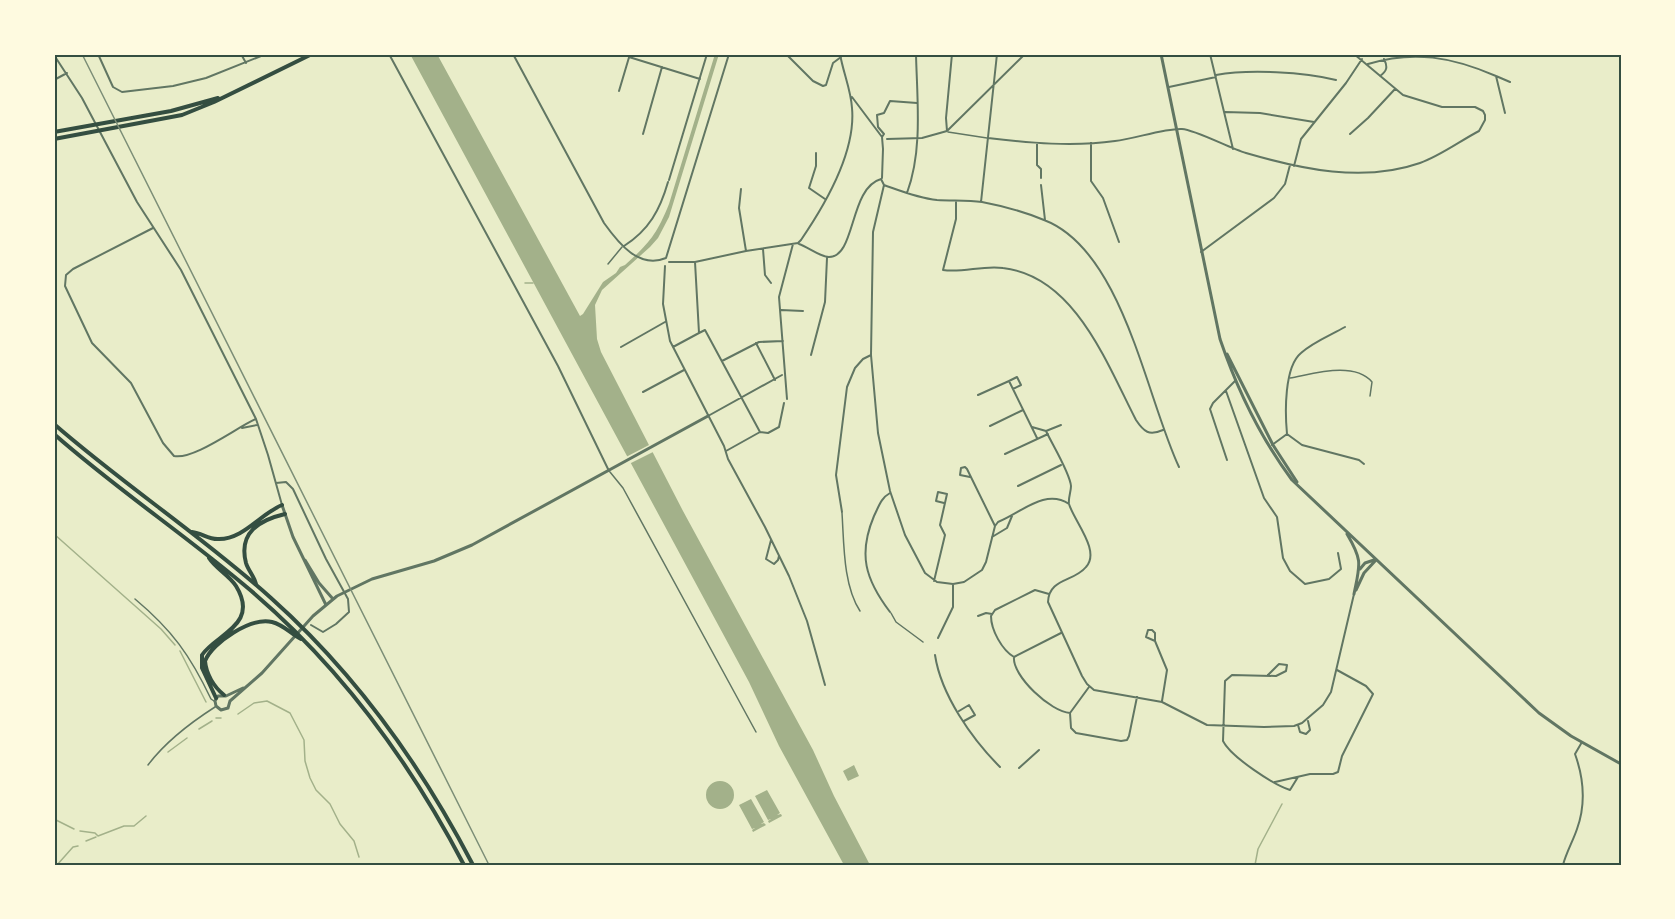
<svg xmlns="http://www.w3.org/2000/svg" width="1675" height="919" font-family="Helvetica,sans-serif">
	<rect width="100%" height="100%" fill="#e9edc9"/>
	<path fill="#a3b18a" d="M410 54H437L580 316 583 314 603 282 616 273 620 267 625 265C649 243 656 236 669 204L715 54H719L669 217 658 238 650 247 602 290 595 305 597 339 601 352 683 511 813 750 834 796 870 865H844L779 746 749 682Z
		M854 765 859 776 848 781 843 771Z
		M706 795a14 14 0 1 1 28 0a14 14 0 1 1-28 0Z
		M767 790 780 813 777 815 781 814 782 816 769 823 768 821 771 819 768 820 755 796Z
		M751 799 764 822 761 824 764 823 766 825 753 832 752 830 755 828 752 829 739 805Z"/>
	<path fill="#e9edc9" d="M651 444 655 451 627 465 624 458Z"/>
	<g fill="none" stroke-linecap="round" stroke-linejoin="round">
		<path stroke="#a3b18a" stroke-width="1.5" d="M525 283H533
			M54 534 161 629 175 645
			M180 651 206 702
			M238 714 254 703 267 701 290 713 304 740 305 761 310 778 316 790 330 804 340 824 354 841 359 857
			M216 718H221
			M199 729 212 721
			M168 752 187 738
			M54 819 74 829
			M80 831 95 833 98 836 124 826H134L146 816
			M86 841 96 837
			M362 864V865
			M57 865 73 847 78 846
			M1255 865 1258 849 1282 804"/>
		<path stroke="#617663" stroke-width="1.5" d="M608 264 622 247
			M1290 378C1313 374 1354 361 1372 382L1370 396
			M610 472 623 488 756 732
			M842 513C844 543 843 585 860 611
			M135 599C172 630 190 655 211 699L214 701
			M891 613 896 622 923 642
			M148 765C166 741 190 723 215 707"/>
		<path stroke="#617663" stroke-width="1.5" d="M948 132 987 138"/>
		<path stroke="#617663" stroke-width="2" d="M98 54 113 87 122 92 173 86 206 78 266 54
			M241 54 246 63
			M389 54 558 366 609 471
			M513 54 604 223C619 244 639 269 666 258
			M786 54 813 81 823 86 826 85 833 63 841 57
			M1210 54 1233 149
			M54 55 82 98 137 202 181 270 256 419 268 455 282 505
			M629 57 700 79
			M1368 64C1414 50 1452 57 1496 76L1505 113
			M1216 75C1249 69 1304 72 1336 80
			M1380 76C1387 71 1388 67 1384 59
			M1496 76 1510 82
			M54 80 67 73
			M1169 87 1216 77
			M619 91 630 54
			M852 97 882 137
			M1225 112 1260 113 1314 122
			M947 131 946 118 952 54
			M643 134 662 67
			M1350 134 1368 118 1395 89
			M988 138C1030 143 1073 147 1115 141 1134 139 1165 128 1182 129 1196 130 1229 148 1246 153 1301 169 1363 183 1420 163 1440 156 1460 141 1479 131L1485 120V115L1483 111 1475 107H1442L1403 95 1354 54
			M887 139 922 138 947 131 1025 54
			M1037 143V165L1041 169V178
			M1091 143V181L1103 198 1119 242
			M816 153V166L809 188 825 199
			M1294 166 1301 139 1346 83 1362 59
			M882 178 883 149 882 137 884 134 878 127 877 115 884 113 890 101 917 103
			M881 179 884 185C901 191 918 198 937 200 952 201 967 200 982 202 1003 206 1025 212 1044 220 1123 250 1146 397 1179 467
			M669 180 707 54
			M884 185 873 232 871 355 878 433 890 491 905 535 925 573 937 582 953 584 964 582 982 570 986 562 995 526 998 522C1021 513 1045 488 1069 504
			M1041 185 1045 220
			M741 189 739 208 746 251
			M907 193C923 150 917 99 916 54
			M956 201V219L943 270C963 273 983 265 1003 268 1075 276 1107 364 1136 420 1144 432 1149 436 1163 430
			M981 202 997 54
			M153 228 73 269 66 275 65 286 92 343 131 383 163 443 174 456C194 460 237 427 256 419
			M799 244C808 247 820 257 829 257 856 257 849 188 881 179
			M624 246C649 230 660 210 668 182
			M763 249 765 275 771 283
			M1201 252 1274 198 1285 184 1290 165
			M666 258 729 54
			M669 262H695L746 251 798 243 801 240C825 205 856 151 852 108 851 90 843 72 840 54
			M665 266 663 304 670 341 724 446 728 459 765 527 789 576 807 621 825 685
			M781 310 803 311
			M699 333 705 330 760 432
			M756 343 775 380
			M621 347 665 322
			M673 347 699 333 695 262
			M811 355 825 302 827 258
			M722 361 759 342 783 341
			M1009 381 1017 377 1021 385 1013 389
			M1226 391 1264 498 1277 517 1283 558 1290 571 1305 584 1329 579 1341 569 1338 553
			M643 392 684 370
			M978 395 1009 381 1037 438
			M787 399 779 297 793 244
			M708 416 782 375
			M990 426 1023 410
			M1032 427 1046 431C1052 444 1070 473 1071 486 1071 492 1068 498 1069 504 1074 521 1101 551 1086 567 1074 582 1049 578 1048 602L1082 676 1087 684 1094 690 1162 702 1207 725 1264 727 1294 726 1302 723 1323 705 1331 692 1354 594
			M242 428 257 425
			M1046 431 1061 425
			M1287 434 1302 445 1359 460 1364 464
			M1272 445 1287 434C1285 413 1284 367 1301 353 1313 342 1331 335 1345 327
			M726 451 760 432 768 433 779 427 784 403
			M1005 454 1048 434
			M1227 460 1210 409 1213 403 1236 380
			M970 477 960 475 961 468 965 467 967 469 995 526
			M276 483 286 482 293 489 326 559 348 599 349 612 336 624 323 632 311 625
			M1018 486 1061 465
			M890 493C881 498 879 506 874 516 858 554 865 579 890 612
			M842 512 836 475 847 387 855 368 863 359 871 355
			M992 537 1007 528 1012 516
			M771 540 766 559 774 564 778 560 779 556
			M934 581 945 535 940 525 947 494 938 492 936 501 944 503
			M1049 594 1035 590 995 610 991 616C991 630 1002 650 1014 657L1061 633
			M978 616 986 613 992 614
			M938 638 953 607V584
			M1155 641 1146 637 1148 630H1152L1155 633V641L1167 670 1162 701
			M935 655C941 695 972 739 1000 767
			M1014 657C1012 676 1051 712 1070 713L1089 687
			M1268 675 1279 664 1287 665 1286 671 1276 676 1232 675 1225 681 1223 741C1231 757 1274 785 1290 790L1298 777
			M959 711 969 705 975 715 964 721
			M1070 713 1071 728 1076 733 1121 741 1127 740 1129 736 1137 697
			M1298 725 1300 732 1306 734 1310 730 1308 721
			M1019 768 1039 750
			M1275 782 1310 774H1333L1338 772 1342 756 1373 694 1366 686 1337 670
			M1563 865C1566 853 1573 841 1577 829 1586 804 1584 779 1575 754L1582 742"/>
		<path stroke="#617663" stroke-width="3" d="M1161 54 1220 339C1237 389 1260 437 1292 480L1539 713 1571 736 1621 764
			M1227 354 1273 445 1297 482
			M282 505 293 537 326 605
			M1347 534C1363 561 1360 564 1354 594
			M305 560 319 583 333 599
			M1360 569 1365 563 1374 560
			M1356 590 1364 573 1376 560
			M243 688 226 696H218L215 701 216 706 221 710 228 708 230 701 262 673 313 616 337 596 372 579 434 561 472 545 708 416"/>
		<path stroke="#344e41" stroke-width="4" d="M54 132 171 111 218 98
			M54 139 182 115 214 102 312 54"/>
		<path stroke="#344e41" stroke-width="4" d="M54 424C124 485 202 536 271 598 355 673 421 765 473 865
			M54 434C114 487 181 532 243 584 336 661 408 758 464 865
			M192 532C202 533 209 540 219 539 244 539 260 514 282 505
			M209 558C216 569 229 575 236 586 260 625 216 634 202 655V668L216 698
			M256 584C254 576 248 570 246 563 238 532 260 520 285 514
			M224 695C214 687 206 674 205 661 213 642 251 617 272 622 284 625 291 634 301 639"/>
		<path stroke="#7c8e77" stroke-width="1.5" d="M82 54 489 865"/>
	</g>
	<rect width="1675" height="919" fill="none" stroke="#fefae0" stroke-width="111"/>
	<rect x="56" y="56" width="1564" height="808" fill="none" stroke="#344e41" stroke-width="2"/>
</svg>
